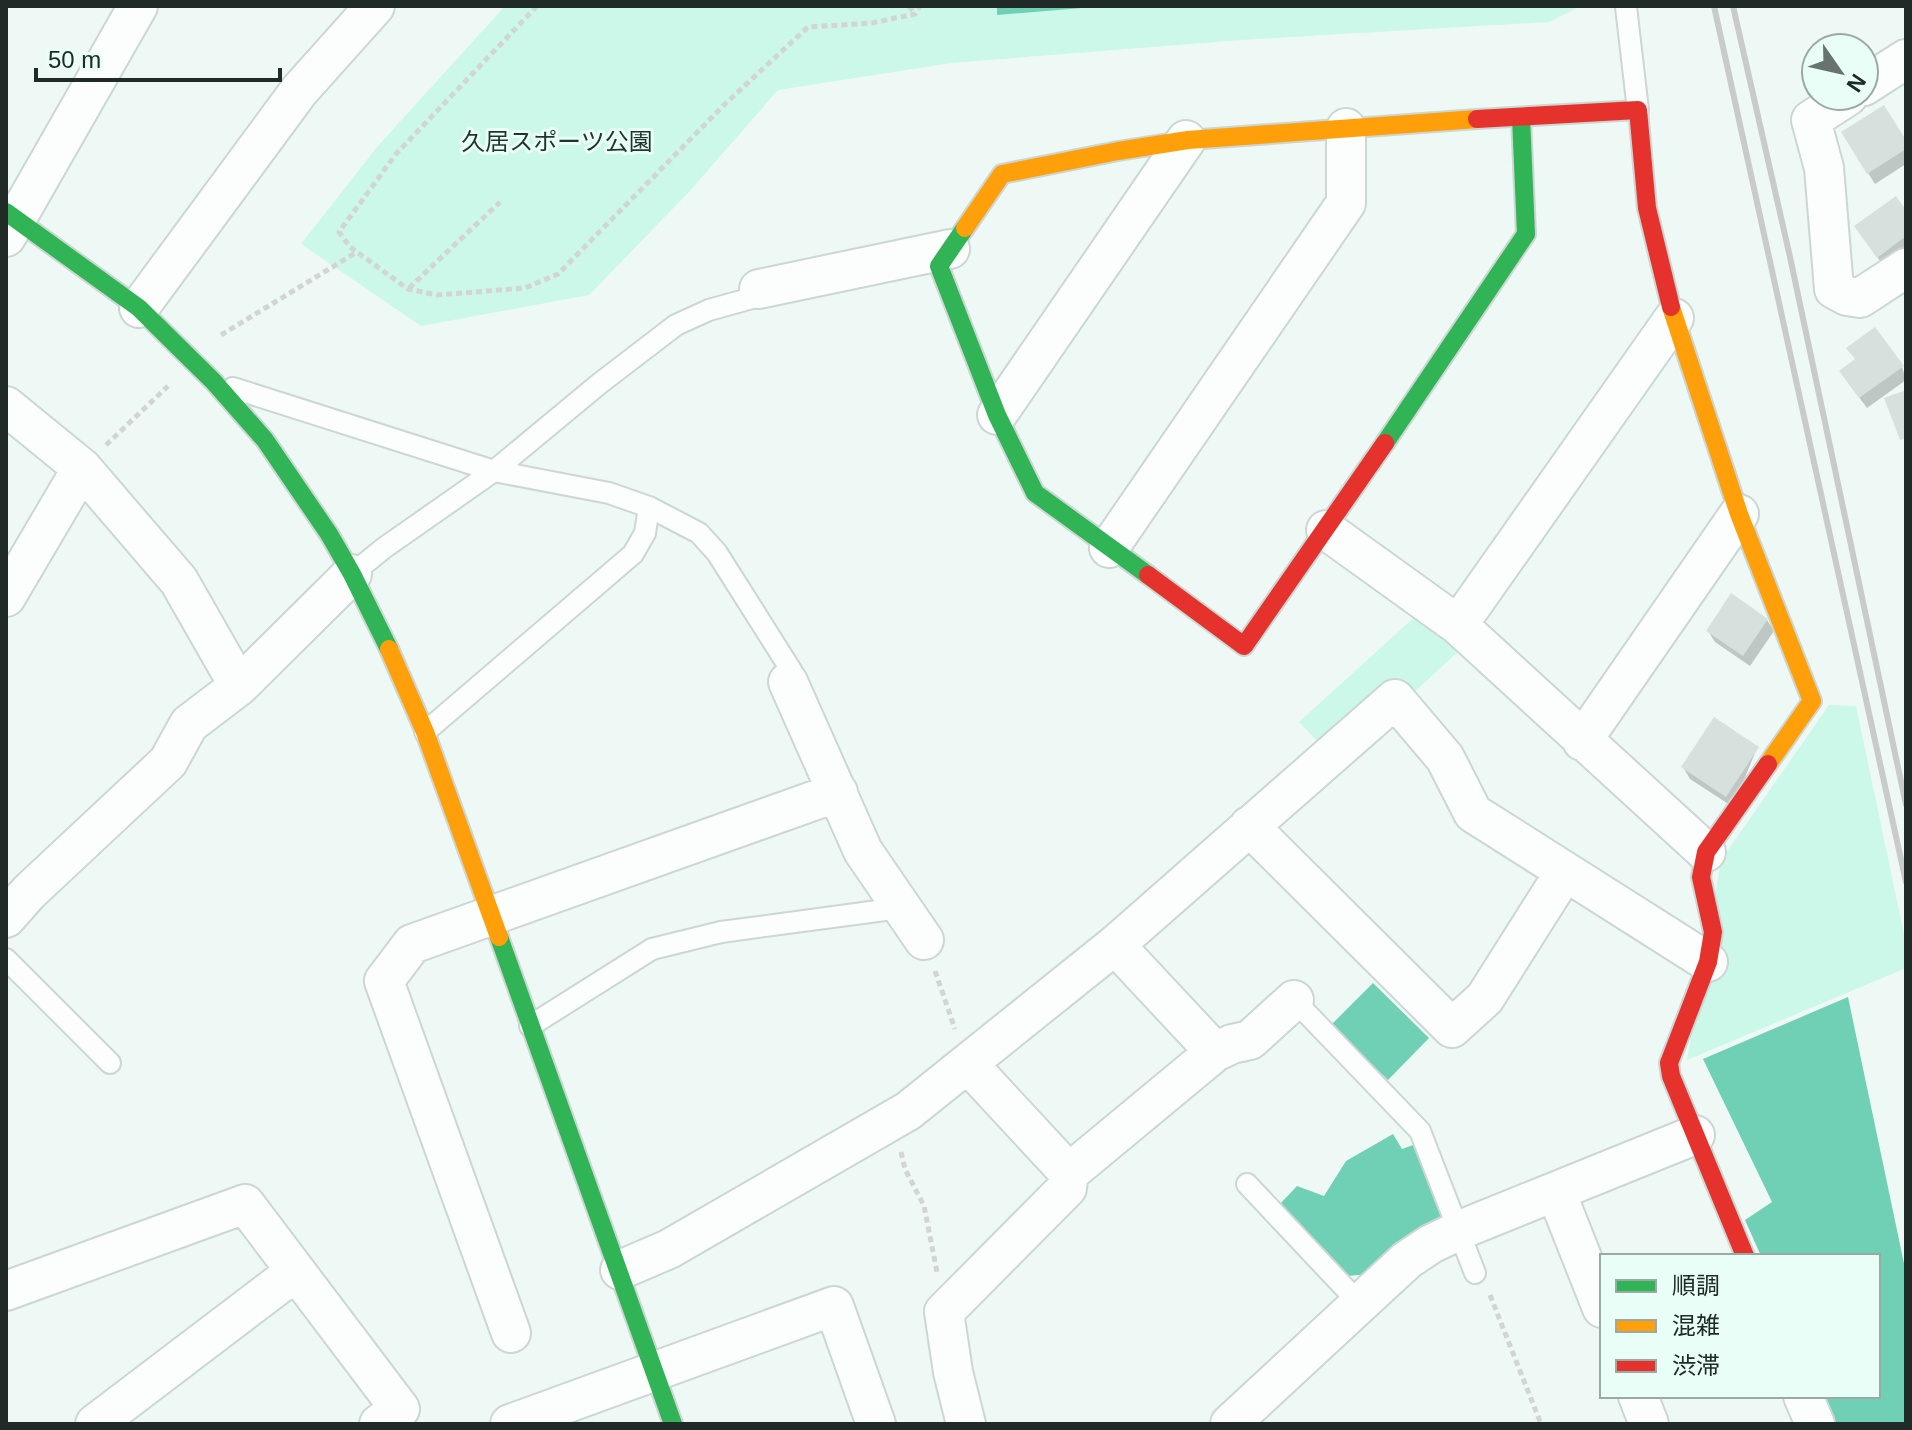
<svg xmlns="http://www.w3.org/2000/svg" width="1912" height="1430" font-family="Helvetica,'Noto Sans JP',sans-serif">
	<rect width="100%" height="100%" fill="#eef9f5"/>
	<path fill="#cbf8e8" d="M505 6H1581L1549 22 1241 40 951 63 778 90 688 193 589 295 421 326 301 244 377 147Z
		M1420 612 1460 650 1410 696 1319 743 1299 722Z
		M1829 705 1856 706 1906 944V968L1687 1060 1721 860Z"/>
	<path fill="#6fd0b5" d="M997 6H1106L997 15Z
		M1373 983 1429 1038 1388 1080 1331 1025Z
		M1848 997 1906 1273V1424H1832L1820 1396H1878V1256H1761L1745 1220 1772 1202 1703 1059Z
		M1393 1134 1402 1149 1413 1145 1444 1221 1370 1274 1347 1276 1280 1204 1297 1186 1324 1196 1346 1161Z"/>
	<path fill="#0003" d="M1843 133 1906 144V164L1875 184Z
		M1906 213V252L1885 268 1864 238Z
		M1849 348 1902 367 1906 380 1867 408 1848 382 1856 361Z
		M1767 620 1774 631 1750 666 1715 642 1708 631Z
		M1757 748 1733 807 1690 779 1683 767Z"/>
	<path fill="#d6e0dc" d="M1884 105 1906 140V149L1867 174 1841 132Z
		M1896 196 1906 210V236L1877 258 1854 226Z
		M1875 327 1904 366 1859 398 1839 371 1855 359 1846 348Z
		M1906 390V438L1900 440 1884 398Z
		M1731 593 1768 619 1743 656 1706 631Z
		M1714 717 1759 747 1726 797 1681 767Z"/>
	<g fill="none" stroke-linecap="round" stroke-linejoin="round">
		<g stroke="#ccd6d2" stroke-width="24">
			<path id="lane" d="M1626 7 1638 110
				M233 388 494 471 609 493 649 507 699 533 717 553 791 670 788 682
				M352 574 384 548 494 471 599 384 676 325 709 310 752 298 759 289
				M425 732 633 554 645 533 649 507
				M6 959 110 1063
				M1294 1000 1420 1131 1475 1273
				M530 1026 652 949 721 932 900 908
				M1247 1184 1360 1304"/>
		</g>
		<g stroke="#ccd6d2" stroke-width="42">
			<path id="street" d="M1864 86 1906 59
				M1848 96 1811 120 1824 168 1834 289 1847 296 1860 298 1906 268
				M6 237 138 6
				M759 289 950 249
				M139 308 299 91 375 6
				M6 406 82 468 179 581 239 686
				M997 415 1186 140
				M1326 530 1458 625 1706 852
				M1109 548 1346 203V128
				M6 597 82 468
				M1458 625 1674 318
				M788 682 863 851 924 940
				M1582 741 1739 514
				M1249 826 1452 1028 1485 998 1564 873
				M6 918 29 892 168 762 189 724 239 686 352 574
				M1115 945 1215 1052
				M968 1064 1069 1173
				M1556 1192 1602 1308
				M620 1270 669 1249 908 1111 1115 945 1395 699 1445 758 1473 813 1708 962
				M6 1291 245 1204 400 1409 379 1424
				M511 1333 384 981 412 944 838 792
				M1638 1396 1649 1424
				M1803 1396 1815 1424
				M95 1424 295 1272
				M510 1424 834 1306 876 1424
				M966 1424 953 1372 944 1312 1067 1188 1069 1173 1215 1052 1232 1044 1250 1040 1294 1000
				M1230 1424 1407 1260 1431 1244 1460 1230 1695 1135"/>
		</g>
		<g stroke="#ccd6d2" stroke-width="22">
			<path id="fast" d="M6 212 139 308 214 382 265 440 329 534 352 574 389 649
				M965 228 939 266 997 415 1035 493 1148 575
				M1385 443 1526 234 1521 117
				M499 937 673 1424"/>
		</g>
		<g stroke="#ccd6d2" stroke-width="22">
			<path id="slow" d="M965 228 1002 174 1118 151 1188 140 1477 119
				M1671 307 1739 514 1812 701 1768 764
				M389 649 425 732 499 937"/>
		</g>
		<g stroke="#ccd6d2" stroke-width="22">
			<path id="jam" d="M1477 119 1638 110 1647 208 1671 307
				M1148 575 1244 646 1385 443
				M1745 1256 1671 1076 1669 1063 1708 962 1713 932 1701 877 1706 852 1768 764"/>
		</g>
		<path stroke="#d2d5d4" stroke-width="5" stroke-dasharray="6 4" stroke-linecap="butt" d="M537 6 396 154 339 232 350 247 408 289 437 295 525 288 558 274 725 104 808 27 872 23 915 14 920 6
			M909 6 915 14
			M409 288 500 202
			M221 335 357 252
			M106 445 168 386
			M935 971 955 1029
			M901 1152 905 1169 924 1206 937 1272
			M1490 1295 1541 1424"/>
		<use href="#lane" stroke="#fcfefe" stroke-width="20"/>
		<use href="#street" stroke="#fcfefe" stroke-width="38"/>
		<use href="#fast" stroke="#30b455" stroke-width="18"/>
		<use href="#slow" stroke="#ff9f0a" stroke-width="18"/>
		<use href="#jam" stroke="#e5322d" stroke-width="18"/>
		<path stroke="#c9cbca" stroke-width="6" d="M1714 6 1906 882
			M1733 6 1790 257 1906 805"/>
	</g>
	<g text-anchor="middle" stroke-width="6" stroke-linejoin="round" paint-order="stroke">
		<g font-size="24" fill="#1e342c" stroke="#e9fef6">
			<text x="557" y="150">久居スポーツ公園</text>
		</g>
	</g>
	<rect width="1912" height="1430" fill="none" stroke="#202a26" stroke-width="16"/>
	<rect x="1600" y="1254" width="280" height="144" fill="#e9fef6" stroke="#99a9a3" stroke-width="2"/>
	<rect x="1616" y="1280" width="40" height="12" fill="#30b455" stroke="#99a9a3" stroke-width="2"/>
	<text x="1672" y="1294" font-size="24" fill="#202a26">順調</text>
	<rect x="1616" y="1320" width="40" height="12" fill="#ff9f0a" stroke="#99a9a3" stroke-width="2"/>
	<text x="1672" y="1334" font-size="24" fill="#202a26">混雑</text>
	<rect x="1616" y="1360" width="40" height="12" fill="#e5322d" stroke="#99a9a3" stroke-width="2"/>
	<text x="1672" y="1374" font-size="24" fill="#202a26">渋滞</text>
	<g transform="translate(1840 72) rotate(124)"><circle r="38" fill="#e9fef6" stroke="#99a9a3" stroke-width="2"/>
	<path d="M0-6L14 30L0 20L-14 30Z" fill="#68726e"/>
	<text y="-12" font-size="22" font-weight="bold" text-anchor="middle" fill="#202a26">N</text>
	</g>
	<path d="M36 68v12h244v-12" fill="none" stroke="#202a26" stroke-width="4"/>
	<text x="48" y="68" font-size="24" fill="#202a26" stroke="#e9fef6" stroke-width="6" paint-order="stroke">50 m</text>
</svg>
